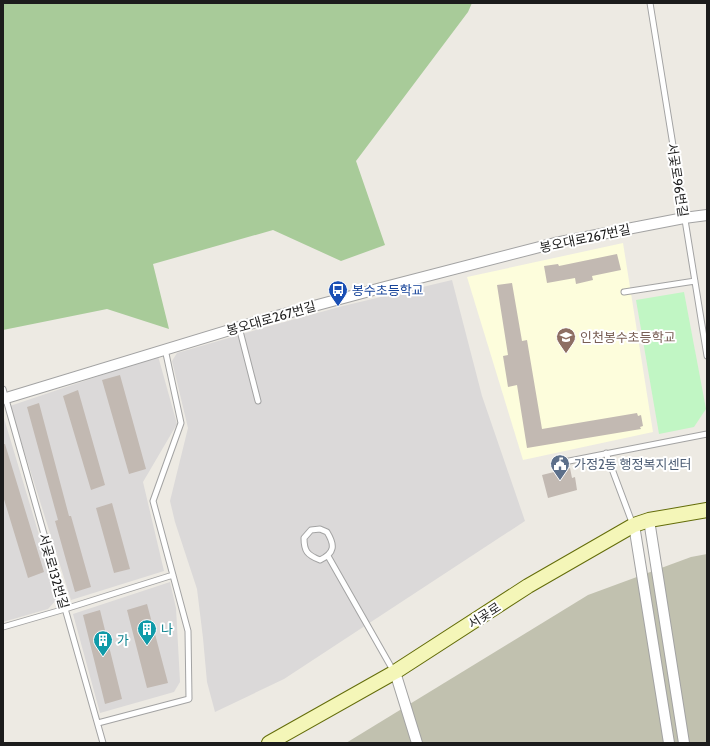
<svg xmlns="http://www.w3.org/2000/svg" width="710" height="746" font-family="Cabin,'Noto Sans KR',sans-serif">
	<rect width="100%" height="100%" fill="#edeae3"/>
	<path fill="#dbd9d9" d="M452 280 482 396 525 521 284 679 215 712 207 682 203 638 197 589 175 522 170 501 188 428 172 361 177 353 259 329 343 306Z
		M158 356 177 424 143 482 164 571 71 600 10 406Z
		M3 415 58 598 48 609 3 622Z
		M170 582 176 608 180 682 174 692 100 713 73 614Z"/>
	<path fill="#fdfddc" d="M623 243 653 432 523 460 467 277Z"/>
	<path fill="#c1c1af" d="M707 554V743H346L588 595 691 557Z"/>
	<path fill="#a8cb99" d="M3 3H472L468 12 356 161 385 245 341 261 273 230 153 264 169 329 107 309 3 330Z"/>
	<path fill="#c1f6c4" d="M684 292 706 409 694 427 659 434 636 300Z"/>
	<path fill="#c2b9b2" d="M617 254 621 270 592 276 593 280 576 284 575 278 547 283 544 266 558 264 559 266Z
		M512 283 522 341 527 340 542 429 637 413 638 416 641 415 643 426 640 427 641 429 527 448 517 385 508 387 503 356 508 355 497 285Z
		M120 375 146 469 129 474 102 380Z
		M78 390 105 485 91 490 63 396Z
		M39 403 69 516H71L91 587 75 592 55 521 58 520 27 407Z
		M3 444H5L44 572 28 578 3 496Z
		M570 468 572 478 575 477 577 490 548 498 542 475Z
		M112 503 130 569 114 573 96 508Z
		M147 604 168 683 147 688 127 610Z
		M100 610 122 699 105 704 83 615Z"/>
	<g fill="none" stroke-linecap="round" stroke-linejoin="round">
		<g stroke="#a3a3a3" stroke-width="7">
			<path id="lane" d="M650 3 707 356
				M624 292 695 281
				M239 327 258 401
				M3 389 103 743
				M606 453 633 525
				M564 462 707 434
				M320 529 327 532C335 545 335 553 320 560 307 555 304 551 304 538L311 530Z
				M328 556 394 672
				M3 627 65 609 173 575
				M98 723 189 699 188 631 153 501 181 423 165 349"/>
		</g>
		<g stroke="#a3a3a3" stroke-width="12">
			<path id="street" d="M3 399 269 318 381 288 555 243 684 218 707 215
				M649 520 684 743
				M634 525 669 743
				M395 672 417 743"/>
		</g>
		<g stroke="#646d0a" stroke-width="16">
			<path id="secondary" d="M269 743 395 672 528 586 634 525 649 520 707 510"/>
		</g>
		<use href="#lane" stroke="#fff" stroke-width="5"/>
		<use href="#street" stroke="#fff" stroke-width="10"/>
		<use href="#secondary" stroke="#f4f6b8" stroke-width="14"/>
	</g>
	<defs>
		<g id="bus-pin" transform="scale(1)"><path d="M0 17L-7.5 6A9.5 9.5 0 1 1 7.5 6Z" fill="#1a4fb4" stroke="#fff"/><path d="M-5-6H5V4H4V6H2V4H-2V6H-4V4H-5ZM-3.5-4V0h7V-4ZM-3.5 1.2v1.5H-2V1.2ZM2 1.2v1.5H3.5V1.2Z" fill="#fff"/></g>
		<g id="school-pin" transform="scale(1)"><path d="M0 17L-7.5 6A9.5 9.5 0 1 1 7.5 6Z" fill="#8d6e63" stroke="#fff"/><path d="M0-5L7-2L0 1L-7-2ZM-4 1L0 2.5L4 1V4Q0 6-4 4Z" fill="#fff"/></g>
		<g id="civic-pin" transform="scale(1)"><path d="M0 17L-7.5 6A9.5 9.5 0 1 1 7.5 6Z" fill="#5c6f8a" stroke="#fff"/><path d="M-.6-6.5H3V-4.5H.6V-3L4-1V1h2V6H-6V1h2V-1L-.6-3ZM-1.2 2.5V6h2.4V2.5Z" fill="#fff"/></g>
		<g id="building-pin" transform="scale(1)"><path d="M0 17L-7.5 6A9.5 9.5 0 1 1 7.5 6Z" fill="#0f9aa8" stroke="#fff"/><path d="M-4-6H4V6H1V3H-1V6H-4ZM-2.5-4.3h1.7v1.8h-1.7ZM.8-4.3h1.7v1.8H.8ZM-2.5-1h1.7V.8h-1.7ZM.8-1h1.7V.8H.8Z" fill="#fff"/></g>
	</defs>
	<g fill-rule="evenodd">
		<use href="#bus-pin" x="338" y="290"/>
		<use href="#school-pin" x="566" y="337"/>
		<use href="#civic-pin" x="560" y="464"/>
		<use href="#building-pin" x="147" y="629"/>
		<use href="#building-pin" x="103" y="640"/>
	</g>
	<g text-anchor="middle" stroke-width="4" stroke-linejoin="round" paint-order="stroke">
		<g font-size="13" fill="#1c1c1c" stroke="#fff">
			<text transform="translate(678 180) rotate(81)" y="5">서곷로96번길</text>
			<text transform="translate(585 238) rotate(-12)" y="5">봉오대로267번길</text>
			<text transform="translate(271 318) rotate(-16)" y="5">봉오대로267번길</text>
			<text transform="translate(54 571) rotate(74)" y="5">서곶로132번길</text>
			<text transform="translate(484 615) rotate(-33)" y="5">서곶로</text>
		</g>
		<g font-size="13" fill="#164399" stroke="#fff" text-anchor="start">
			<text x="352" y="295">봉수초등학교</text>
		</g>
		<g font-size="13" fill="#785e54" stroke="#fff" text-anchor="start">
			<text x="580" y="342">인천봉수초등학교</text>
		</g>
		<g font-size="13" fill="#4e5e75" stroke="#fff" text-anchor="start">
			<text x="574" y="469">가정2동 행정복지센터</text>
		</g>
		<g font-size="13" fill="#0d838f" stroke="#fff" text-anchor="start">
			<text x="161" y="634">나</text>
			<text x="117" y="645">가</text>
		</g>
	</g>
	<rect width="710" height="746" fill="none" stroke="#1c1c1c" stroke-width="8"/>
</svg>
